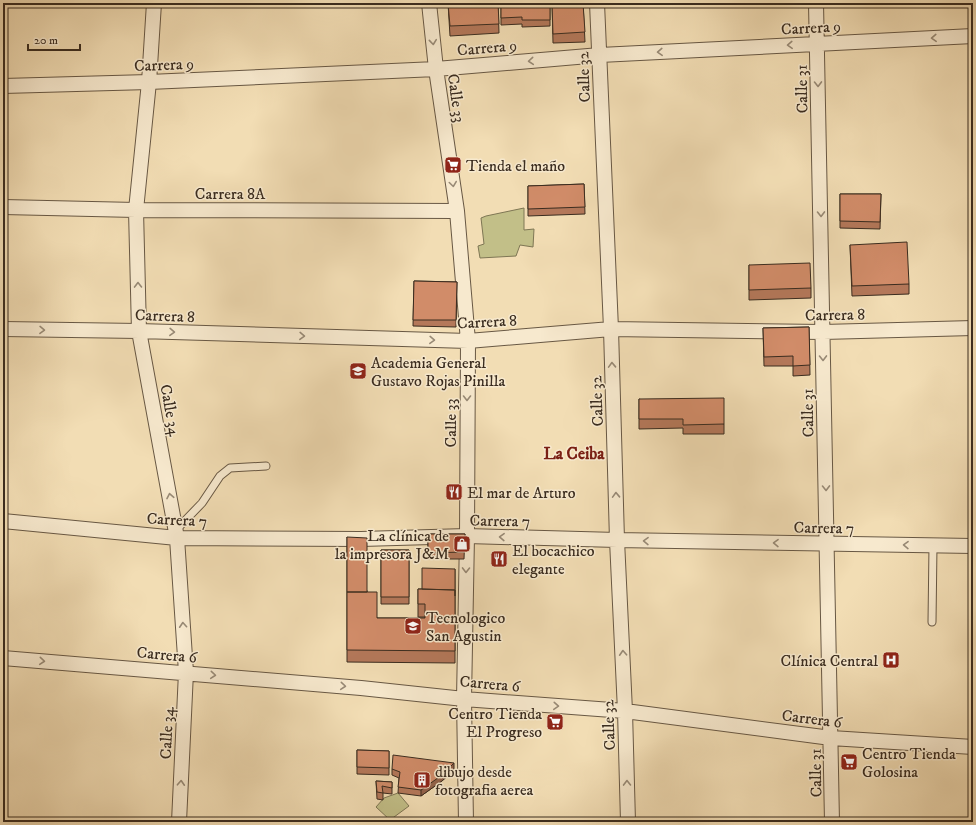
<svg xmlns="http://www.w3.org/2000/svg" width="976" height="825" font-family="'IM FELL DW Pica',serif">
	<rect width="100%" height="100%" fill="#f2ddb4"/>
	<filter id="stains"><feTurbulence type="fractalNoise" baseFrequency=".005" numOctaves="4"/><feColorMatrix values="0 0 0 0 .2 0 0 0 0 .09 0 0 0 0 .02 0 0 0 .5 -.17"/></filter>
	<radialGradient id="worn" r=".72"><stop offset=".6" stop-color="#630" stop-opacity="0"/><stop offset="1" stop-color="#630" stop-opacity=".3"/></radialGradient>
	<path fill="#c2bf88" stroke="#7e7654" d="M524 208V230L534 229 533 247 520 245 516 256 480 258 478 246 484 244 481 218 486 216Z
		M398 793 409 806 390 820 376 807 384 798Z"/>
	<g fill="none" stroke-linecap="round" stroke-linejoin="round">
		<g stroke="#685844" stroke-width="9">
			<path id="service" d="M176 530 202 503 220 476 230 468 266 466
				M932 622 933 546"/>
		</g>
		<g stroke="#685844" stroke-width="16">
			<path id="minor" d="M154 3 149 82 136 210 139 331 177 538 186 672 179 822
				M429 3 436 69 457 211 468 341 467 536 464 699 466 822
				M597 3 611 329 617 540 625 711 628 822
				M816 3 832 822
				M3 86 149 82 436 69 600 55 973 36
				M3 207 136 210 457 211
				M3 329 139 331 468 341 611 329 823 332 973 328
				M3 521 177 538 361 539 467 536 617 540 973 546
				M3 658 361 688 464 699 625 711 831 738 973 747"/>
		</g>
		<use href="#service" stroke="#f7e9ce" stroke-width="7"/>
		<use href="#minor" stroke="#f7e9ce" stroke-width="14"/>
	</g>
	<path fill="#b4785a" stroke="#3a2c1f" d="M448 3H498L499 33 450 36Z
		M501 3H550V26L522 27V24L501 25Z
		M552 3H583L585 42 553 43Z
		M584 184 585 214 528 216V186Z
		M840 194H881L880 229 840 228Z
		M850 245 909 284V294L852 296Z
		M749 265 811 288V298L749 300Z
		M414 281 457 282 456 327 413 326Z
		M809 327 810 375 793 376V366H764L763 328Z
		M639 399 724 424V434H683V428L639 429Z
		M428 534H465L464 559H428Z
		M347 537 377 618H425V617H418V589H422L455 569V663L347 662Z
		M381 550H409V604H381Z
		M357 750 389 751V775L357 774Z
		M392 769 454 770 442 781 421 796 398 793 399 778 392 775Z
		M376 781 392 782V794L383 793V800L377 799Z"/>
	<path fill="#92624a" stroke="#3a2c1f" d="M454 763V770L442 781 421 796V790Z"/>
	<path fill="#d18c69" stroke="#3a2c1f" d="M448 3H498L499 24 450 26Z
		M501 3H550V20H522V17L501 18Z
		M552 3H583L585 32 553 34Z
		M584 184 585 207 528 209V186Z
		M840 194H881L880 222 840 221Z
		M907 242 909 284 852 286 850 245Z
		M810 263 811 288 749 290V265Z
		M414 281 457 282 456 320H413Z
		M809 327 810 365 793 366V356L764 357 763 328Z
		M724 398V424L683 425V419H639V399Z
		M428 534H465L464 552 428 553Z
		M347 537 367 538V592H347Z
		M381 550H409V597H381Z
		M422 568 455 569V596V590L422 589Z
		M418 589 455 590V651L347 650V592H377V618H425V604H418Z
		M357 750 389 751V768L357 767Z
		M393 755 454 763 442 775 421 790 398 787 400 772 392 769Z
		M376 781 392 782V788L382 786 383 793 377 792Z"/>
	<defs><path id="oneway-chevron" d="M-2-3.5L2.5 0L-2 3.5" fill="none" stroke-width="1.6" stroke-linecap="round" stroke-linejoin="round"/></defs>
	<g stroke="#988a76">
		<use href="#oneway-chevron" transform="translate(934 38) rotate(177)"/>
		<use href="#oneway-chevron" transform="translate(433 42) rotate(84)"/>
		<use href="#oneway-chevron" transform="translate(790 45) rotate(177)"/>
		<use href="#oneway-chevron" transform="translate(660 52) rotate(177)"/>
		<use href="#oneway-chevron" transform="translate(531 61) rotate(175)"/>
		<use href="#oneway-chevron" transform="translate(818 84) rotate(89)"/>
		<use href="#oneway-chevron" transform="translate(453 184) rotate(82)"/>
		<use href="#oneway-chevron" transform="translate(821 214) rotate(89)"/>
		<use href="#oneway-chevron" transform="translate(138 285) rotate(-91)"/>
		<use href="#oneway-chevron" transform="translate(42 330) rotate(1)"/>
		<use href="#oneway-chevron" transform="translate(172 332) rotate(2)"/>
		<use href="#oneway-chevron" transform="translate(302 336) rotate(2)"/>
		<use href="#oneway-chevron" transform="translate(432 340) rotate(2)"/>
		<use href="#oneway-chevron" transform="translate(823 358) rotate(89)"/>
		<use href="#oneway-chevron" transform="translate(612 365) rotate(-92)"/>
		<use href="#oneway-chevron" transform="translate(467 398) rotate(90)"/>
		<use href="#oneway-chevron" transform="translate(826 488) rotate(89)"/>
		<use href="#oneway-chevron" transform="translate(616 495) rotate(-92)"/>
		<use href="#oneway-chevron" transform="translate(170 496) rotate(-101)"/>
		<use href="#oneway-chevron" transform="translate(502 537) rotate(-178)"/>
		<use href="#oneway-chevron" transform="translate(646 541) rotate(-179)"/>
		<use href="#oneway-chevron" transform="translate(776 543) rotate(-179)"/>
		<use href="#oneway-chevron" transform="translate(906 545) rotate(-179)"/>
		<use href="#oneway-chevron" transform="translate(466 570) rotate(91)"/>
		<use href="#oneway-chevron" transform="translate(183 625) rotate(-94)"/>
		<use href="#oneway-chevron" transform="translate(623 653) rotate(-93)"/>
		<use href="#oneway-chevron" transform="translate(42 661) rotate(5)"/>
		<use href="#oneway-chevron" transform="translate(213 675) rotate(5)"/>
		<use href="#oneway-chevron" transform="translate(343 686) rotate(5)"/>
		<use href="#oneway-chevron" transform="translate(556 706) rotate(4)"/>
		<use href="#oneway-chevron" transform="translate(181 783) rotate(-87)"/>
		<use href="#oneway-chevron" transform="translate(627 783) rotate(-91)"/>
	</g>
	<defs>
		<g id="supermarket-square" transform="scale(0.9)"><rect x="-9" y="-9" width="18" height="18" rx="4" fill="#8f2418" stroke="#f7e9ce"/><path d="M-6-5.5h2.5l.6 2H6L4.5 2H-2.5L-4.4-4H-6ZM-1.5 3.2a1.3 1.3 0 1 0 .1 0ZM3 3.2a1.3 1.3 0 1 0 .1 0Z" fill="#fff"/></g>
		<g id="school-square" transform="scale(0.9)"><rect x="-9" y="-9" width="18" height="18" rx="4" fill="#8f2418" stroke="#f7e9ce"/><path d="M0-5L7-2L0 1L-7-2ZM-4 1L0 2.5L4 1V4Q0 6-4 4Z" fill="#fff"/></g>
		<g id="restaurant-square" transform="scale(0.9)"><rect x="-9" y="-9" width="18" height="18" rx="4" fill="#8f2418" stroke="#f7e9ce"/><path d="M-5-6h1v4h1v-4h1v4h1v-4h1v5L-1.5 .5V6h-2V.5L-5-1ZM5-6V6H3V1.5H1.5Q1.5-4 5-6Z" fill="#fff"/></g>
		<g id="shop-square" transform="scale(0.9)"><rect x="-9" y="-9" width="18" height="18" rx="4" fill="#8f2418" stroke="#f7e9ce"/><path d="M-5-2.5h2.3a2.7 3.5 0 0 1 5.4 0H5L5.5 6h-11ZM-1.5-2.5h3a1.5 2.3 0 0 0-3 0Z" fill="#fff"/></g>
		<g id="university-square" transform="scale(0.9)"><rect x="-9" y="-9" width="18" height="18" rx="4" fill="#8f2418" stroke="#f7e9ce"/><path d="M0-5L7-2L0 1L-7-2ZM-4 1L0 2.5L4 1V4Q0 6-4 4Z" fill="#fff"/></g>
		<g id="hospital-square" transform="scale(0.9)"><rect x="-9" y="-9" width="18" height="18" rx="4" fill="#8f2418" stroke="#f7e9ce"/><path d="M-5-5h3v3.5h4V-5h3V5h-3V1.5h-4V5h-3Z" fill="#fff"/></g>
		<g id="building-square" transform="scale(0.9)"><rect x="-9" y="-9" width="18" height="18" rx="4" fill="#8f2418" stroke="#f7e9ce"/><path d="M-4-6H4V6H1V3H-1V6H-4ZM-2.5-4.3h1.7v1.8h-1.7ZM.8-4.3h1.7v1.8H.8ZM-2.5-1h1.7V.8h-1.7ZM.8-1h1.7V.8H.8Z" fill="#fff"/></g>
	</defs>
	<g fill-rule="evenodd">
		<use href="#supermarket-square" x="453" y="165"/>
		<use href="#school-square" x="358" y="371"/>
		<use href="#restaurant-square" x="454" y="492"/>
		<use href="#shop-square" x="462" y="544"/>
		<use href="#restaurant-square" x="499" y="559"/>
		<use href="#university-square" x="413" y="626"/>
		<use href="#hospital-square" x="891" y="660"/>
		<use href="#supermarket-square" x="555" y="722"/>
		<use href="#supermarket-square" x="849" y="762"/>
		<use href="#building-square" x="422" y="780"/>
	</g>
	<g text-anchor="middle" stroke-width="3" stroke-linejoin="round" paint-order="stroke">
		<g font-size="16" fill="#3a2c1f" stroke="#f7e9ce">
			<text transform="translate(811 27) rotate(-3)" y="6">Carrera 9</text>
			<text transform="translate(487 47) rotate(-5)" y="6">Carrera 9</text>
			<text transform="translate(164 64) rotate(-2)" y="6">Carrera 9</text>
			<text transform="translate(583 77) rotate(-92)" y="6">Calle 32</text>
			<text transform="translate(801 89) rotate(-91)" y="6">Calle 31</text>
			<text transform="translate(457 98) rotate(82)" y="6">Calle 33</text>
			<text x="230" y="199">Carrera 8A</text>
			<text transform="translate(835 314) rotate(-1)" y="6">Carrera 8</text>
			<text transform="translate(165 315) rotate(2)" y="6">Carrera 8</text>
			<text transform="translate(487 321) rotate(-3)" y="6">Carrera 8</text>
			<text transform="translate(596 401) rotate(-92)" y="6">Calle 32</text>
			<text transform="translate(171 410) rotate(79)" y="6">Calle 34</text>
			<text transform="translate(807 413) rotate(-91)" y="6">Calle 31</text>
			<text transform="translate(450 423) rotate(-90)" y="6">Calle 33</text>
			<text transform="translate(177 519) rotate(3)" y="6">Carrera 7</text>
			<text transform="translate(500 520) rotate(1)" y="6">Carrera 7</text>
			<text transform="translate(824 527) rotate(1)" y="6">Carrera 7</text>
			<text transform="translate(167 654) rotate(5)" y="6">Carrera 6</text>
			<text transform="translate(490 683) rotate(5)" y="6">Carrera 6</text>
			<text transform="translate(812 718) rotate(7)" y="6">Carrera 6</text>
			<text transform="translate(608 725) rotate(-92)" y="6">Calle 32</text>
			<text transform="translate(166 733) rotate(-87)" y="6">Calle 34</text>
			<text transform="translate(815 773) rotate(-91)" y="6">Calle 31</text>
		</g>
		<g font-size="16" fill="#3a2c1f" stroke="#f7e9ce" text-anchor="start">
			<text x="466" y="171">Tienda el maño</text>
			<text x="371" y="368">Academia General<tspan x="371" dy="18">Gustavo Rojas Pinilla</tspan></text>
			<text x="467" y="498">El mar de Arturo</text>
			<text x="449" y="541" text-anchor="end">La clínica de<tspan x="449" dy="18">la impresora J&amp;M</tspan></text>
			<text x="512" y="556">El bocachico<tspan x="512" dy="18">elegante</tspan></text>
			<text x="426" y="623">Tecnologico<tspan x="426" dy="18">San Agustin</tspan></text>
			<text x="878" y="666" text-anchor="end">Clínica Central</text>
			<text x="542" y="719" text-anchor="end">Centro Tienda<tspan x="542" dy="18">El Progreso</tspan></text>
			<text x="862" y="759">Centro Tienda<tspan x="862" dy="18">Golosina</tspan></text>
			<text x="435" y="777">dibujo desde<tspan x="435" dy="18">fotografia aerea</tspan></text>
		</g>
		<g font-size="17" font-weight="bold" fill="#7a1f14" stroke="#f7e9ce">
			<text x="574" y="459">La Ceiba</text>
		</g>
	</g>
	<rect width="976" height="825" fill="none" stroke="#f2ddb4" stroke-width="16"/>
	<rect x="4" y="4" width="968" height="817" fill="none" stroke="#3a2c1f" stroke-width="2"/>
	<rect x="8" y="8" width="960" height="809" fill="none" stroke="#3a2c1f"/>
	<path d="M28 44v6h52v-6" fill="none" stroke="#3a2c1f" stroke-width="2"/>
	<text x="34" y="44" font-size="12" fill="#3a2c1f" stroke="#f7e9ce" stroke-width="3" paint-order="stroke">20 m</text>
	<rect width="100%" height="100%" filter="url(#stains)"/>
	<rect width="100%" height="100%" fill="url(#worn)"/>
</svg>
